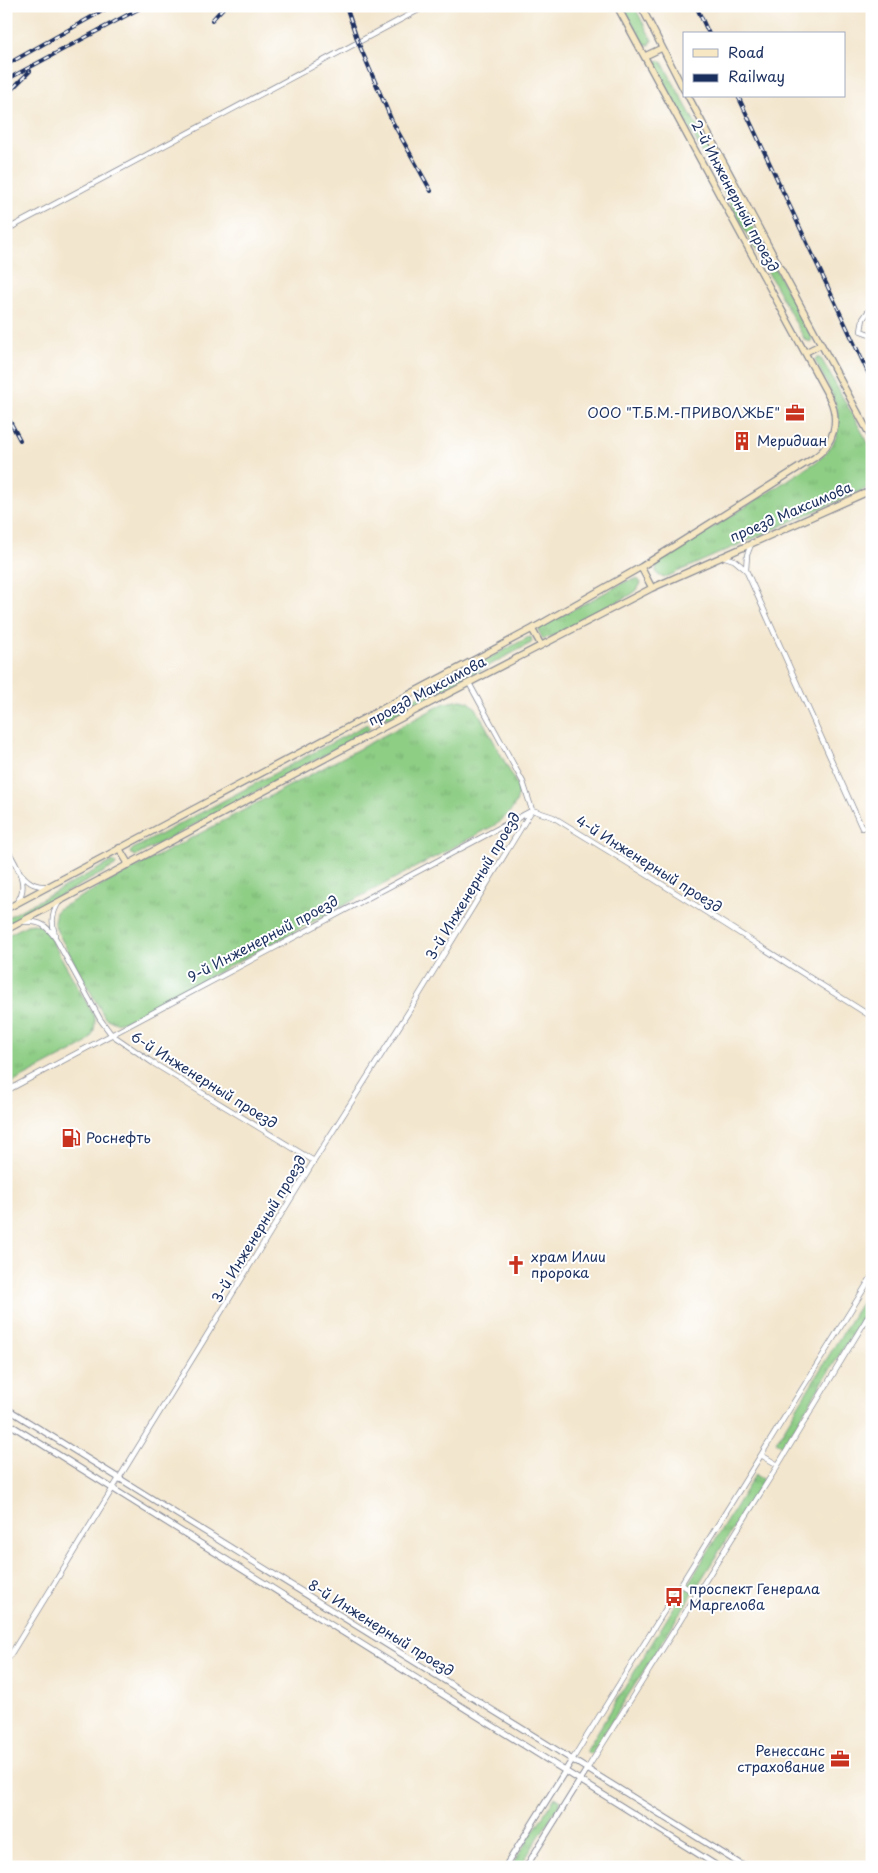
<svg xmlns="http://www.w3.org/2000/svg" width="878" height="1873" font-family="'Playpen Sans',sans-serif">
	<defs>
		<pattern id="grass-tufts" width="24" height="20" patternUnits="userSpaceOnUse" patternTransform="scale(1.25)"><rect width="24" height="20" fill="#8dcd84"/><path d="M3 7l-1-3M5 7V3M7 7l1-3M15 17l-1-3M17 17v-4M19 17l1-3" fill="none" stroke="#79b074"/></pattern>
	</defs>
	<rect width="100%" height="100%" fill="#fff"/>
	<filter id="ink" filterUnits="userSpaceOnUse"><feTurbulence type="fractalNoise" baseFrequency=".02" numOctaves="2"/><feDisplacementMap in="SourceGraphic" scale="10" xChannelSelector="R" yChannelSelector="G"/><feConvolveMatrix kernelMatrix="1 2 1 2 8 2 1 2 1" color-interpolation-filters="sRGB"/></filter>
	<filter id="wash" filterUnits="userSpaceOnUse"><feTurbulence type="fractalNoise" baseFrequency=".0096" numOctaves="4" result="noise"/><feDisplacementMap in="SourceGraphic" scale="20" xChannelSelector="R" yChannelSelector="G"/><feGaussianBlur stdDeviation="1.12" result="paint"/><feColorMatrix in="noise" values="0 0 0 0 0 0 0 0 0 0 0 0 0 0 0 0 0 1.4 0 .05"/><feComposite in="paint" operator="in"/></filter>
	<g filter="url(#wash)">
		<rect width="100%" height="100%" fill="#f3e6ce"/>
		<path fill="url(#grass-tufts)" stroke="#547e71" d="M623 6H634L652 40 650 45 644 44Z
			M658 60 662 62 812 336 811 342 805 340 655 66V63Z
			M818 357 822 360 872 450V486L668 576 664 578 658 575 656 571 657 563 816 462C856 431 834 398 816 362L815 359Z
			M636 579 639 580 641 583 637 590 632 594 554 635 543 639 538 630 544 625 627 581Z
			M531 637 532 641 531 643 390 719 385 718 387 713 527 638Z
			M461 700 469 702 476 708 518 787C520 804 509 814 497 824L128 1020 116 1023 105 1018 57 931 54 922 56 911 58 909 445 703Z
			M367 724 370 728 367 732 136 856 131 854 130 852 133 849Z
			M113 861 116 864 115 866 6 925V918Z
			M33 924 39 925 48 934 95 1018C95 1030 93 1038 84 1045L6 1086V936L27 925Z
			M872 1285V1302L783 1446 776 1442Z
			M755 1475 764 1480 591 1754 586 1751Z
			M555 1797 561 1801 520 1867H511Z"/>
	</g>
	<g filter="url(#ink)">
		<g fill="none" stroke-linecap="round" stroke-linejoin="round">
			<g stroke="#878a96" stroke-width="6">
				<path id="minor" d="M6 230 426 6
					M872 306 863 319 861 331 872 335
					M722 556 734 560 746 570 862 828
					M746 570 747 555 752 542
					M469 683 523 782 532 810
					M532 810 553 817 649 876 872 1017
					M6 847C15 864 31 884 17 902
					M22 875C30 884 37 887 48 886
					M24 922C40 920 47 926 56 939L100 1019 111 1034 153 1063 314 1161
					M55 935C51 922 52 913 59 902
					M6 1091 531 811
					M761 1455 778 1465
					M682 1585 696 1594
					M6 1662 314 1161 411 1008 532 810
					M572 1760 872 1276
					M587 1769 775 1470 872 1310
					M6 1862 14 1867"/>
			</g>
			<g stroke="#878a96" stroke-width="7">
				<path id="tertiary" d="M6 1408 745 1867
					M6 1422 719 1867
					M505 1867 572 1760
					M526 1867 587 1769"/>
			</g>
			<g stroke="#878a96" stroke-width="8">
				<path id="secondary" d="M641 6 684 90
					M645 56 662 48
					M688 96 872 439
					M806 352 820 345
					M641 567 652 588
					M532 629 541 645
					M374 714 382 728
					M119 848 129 865
					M6 909 532 629 641 567 814 458C834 444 840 421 830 399L617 6
					M6 930 382 728 652 588 872 490"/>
			</g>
			<use href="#minor" stroke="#fff" stroke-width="4.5"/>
			<use href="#tertiary" stroke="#fff" stroke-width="5"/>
			<use href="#secondary" stroke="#f7e8c3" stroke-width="5.5"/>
			<g stroke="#1b2f5e" stroke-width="4">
				<path id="rail" d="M346 6 358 42 392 121 431 191
					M696 6 709 34
					M212 20 225 6
					M6 65 111 6
					M6 80 144 6
					M6 95 30 71
					M738 96 872 381
					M6 414 20 440"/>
			</g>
			<use href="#rail" stroke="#fff" stroke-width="2" stroke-dasharray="5.5" stroke-linecap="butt"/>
		</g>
	</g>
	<defs>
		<g id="office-bare" transform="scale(1.5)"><path d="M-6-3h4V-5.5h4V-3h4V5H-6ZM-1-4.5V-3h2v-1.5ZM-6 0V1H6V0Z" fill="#c8321e" stroke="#fff" stroke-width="2.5" paint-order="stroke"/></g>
		<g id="building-bare" transform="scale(1.5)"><path d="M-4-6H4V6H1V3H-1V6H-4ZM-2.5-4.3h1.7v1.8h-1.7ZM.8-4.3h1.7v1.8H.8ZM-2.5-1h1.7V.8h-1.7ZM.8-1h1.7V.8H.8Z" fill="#c8321e" stroke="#fff" stroke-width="2.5" paint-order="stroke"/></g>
		<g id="fuel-bare" transform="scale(1.5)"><path d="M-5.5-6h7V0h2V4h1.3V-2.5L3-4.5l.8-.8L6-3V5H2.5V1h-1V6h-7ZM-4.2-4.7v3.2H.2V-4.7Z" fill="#c8321e" stroke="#fff" stroke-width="2.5" paint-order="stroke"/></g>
		<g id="church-bare" transform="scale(1.5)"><path d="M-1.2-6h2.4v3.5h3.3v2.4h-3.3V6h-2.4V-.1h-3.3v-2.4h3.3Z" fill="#c8321e" stroke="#fff" stroke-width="2.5" paint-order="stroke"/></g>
		<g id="bus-bare" transform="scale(1.5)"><path d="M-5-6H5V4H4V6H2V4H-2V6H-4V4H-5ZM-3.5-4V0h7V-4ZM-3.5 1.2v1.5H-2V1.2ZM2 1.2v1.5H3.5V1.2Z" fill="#c8321e" stroke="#fff" stroke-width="2.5" paint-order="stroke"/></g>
	</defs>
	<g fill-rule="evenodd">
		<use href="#office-bare" x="795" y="413"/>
		<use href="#building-bare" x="742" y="441"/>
		<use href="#fuel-bare" x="71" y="1138"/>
		<use href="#church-bare" x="516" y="1265"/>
		<use href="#bus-bare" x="674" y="1597"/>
		<use href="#office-bare" x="840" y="1759"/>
	</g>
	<g text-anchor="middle" stroke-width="4" stroke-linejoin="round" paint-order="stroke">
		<g font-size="14" fill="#1b2f5e" stroke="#fff">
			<text transform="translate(735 196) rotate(62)" y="5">2-й Инженерный проезд</text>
			<text transform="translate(791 512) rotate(-23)" y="5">проезд Максимова</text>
			<text transform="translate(427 691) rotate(-28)" y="5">проезд Максимова</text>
			<text transform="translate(649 864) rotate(32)" y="5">4-й Инженерный проезд</text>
			<text transform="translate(473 886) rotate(-59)" y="5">3-й Инженерный проезд</text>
			<text transform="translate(263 939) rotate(-28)" y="5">9-й Инженерный проезд</text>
			<text transform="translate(204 1080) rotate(32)" y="5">6-й Инженерный проезд</text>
			<text transform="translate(259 1229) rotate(-59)" y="5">3-й Инженерный проезд</text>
			<text transform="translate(381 1628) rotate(32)" y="5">8-й Инженерный проезд</text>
		</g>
		<g font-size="14" fill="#1b2f5e" stroke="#fff" text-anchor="start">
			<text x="780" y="418" text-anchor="end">ООО "Т.Б.М.-ПРИВОЛЖЬЕ"</text>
			<text x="757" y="446">Меридиан</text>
			<text x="86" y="1143">Роснефть</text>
			<text x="531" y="1262">храм Илии<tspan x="531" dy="16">пророка</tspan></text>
			<text x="689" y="1594">проспект Генерала<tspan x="689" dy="16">Маргелова</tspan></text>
			<text x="825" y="1756" text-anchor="end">Ренессанс<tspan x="825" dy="16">страхование</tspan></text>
		</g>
	</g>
	<rect width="878" height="1873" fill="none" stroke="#fff" stroke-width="25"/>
	<rect x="683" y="32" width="162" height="65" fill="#ffffff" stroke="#a4acbf"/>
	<rect x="693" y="49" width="25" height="8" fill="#f7e8c3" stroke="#a4acbf"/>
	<text x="728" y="58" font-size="15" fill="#1b2f5e">Road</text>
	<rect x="693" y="74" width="25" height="8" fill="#1b2f5e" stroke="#a4acbf"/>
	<text x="728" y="82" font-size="15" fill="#1b2f5e">Railway</text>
</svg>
